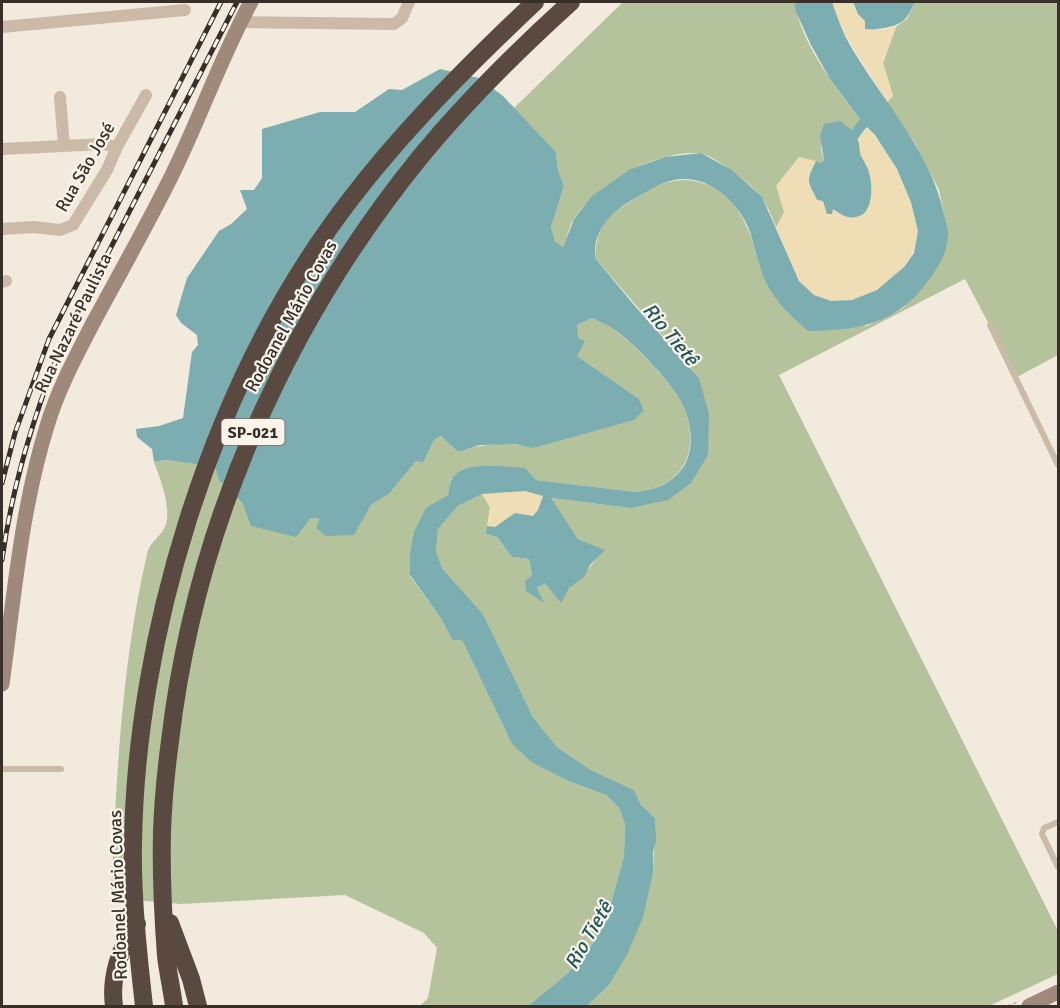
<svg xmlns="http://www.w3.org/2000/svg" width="1060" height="1008" font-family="Signika,sans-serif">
	<rect width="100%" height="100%" fill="#f3eade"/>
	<path fill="#b5c39d" d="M623 2H794C803 47 835 86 862 122L855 134 853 131 822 141 821 149 824 160 821 163 816 161 776 227C772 218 768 206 762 198 754 186 713 154 699 153 654 151 601 182 575 217 569 225 567 238 563 247L555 243 551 227 564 186 558 170 556 152 514 108Z
		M915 2H1058V355L1017 377 965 279 779 375 1058 931V974L989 1006H587L608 986 653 873C653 854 656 836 655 818L641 805 634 790 591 770 557 747 533 717 483 614 442 568 436 551 438 529 458 506 482 494 490 507 487 534 497 537 512 557 529 559 532 575 525 581 543 602 537 588 545 583 569 588C585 576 591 564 604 550L578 539 550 498 630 508 691 483 699 378 595 258C596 243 598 228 610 216 614 212 620 208 625 205 649 187 676 173 705 184 714 187 722 191 729 198 750 222 757 256 768 286L866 326 902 309 921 290 948 233 939 190 915 143 887 102 893 96 883 63 896 27 907 19Z
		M592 318C598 321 606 324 612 328 633 343 677 387 685 410 700 454 682 487 636 492L536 480 451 479 448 495 426 509 410 576 442 620 452 640H462L512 744 571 782 606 795 619 808 625 824 624 856 606 922 591 946 568 973 528 1006H420L428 998 437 948 424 933 345 895 181 904 111 898C116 783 121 667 147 554 149 542 163 535 166 524 171 506 160 478 154 462L166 460 215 467C228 502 266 519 296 537L310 518 321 519 353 535 371 505 389 494 416 461 423 463 434 440 441 436 458 452C483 443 507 442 533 447L638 398 577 356V325Z"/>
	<path fill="#eeddb5" d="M832 2H853L858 14 876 30 896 27 883 63 893 96 887 102 845 35Z
		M862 122C885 144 917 198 918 230 919 272 850 320 813 294 793 280 786 249 776 227L784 212 776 186 799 157 816 161 809 176 816 200 823 201 833 209 869 173 860 153 859 140 855 134Z
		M525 491 543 496 538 510 533 516 515 514 495 528 487 526 490 507 482 494Z"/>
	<path fill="#7cadb1" d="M794 2H832C836 13 840 25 845 36 877 96 929 145 944 214 945 219 947 226 948 231 949 252 937 269 925 285 896 324 854 331 808 331 793 318 779 305 769 288 758 269 756 246 748 227 734 195 699 169 664 183 657 185 650 190 644 193 625 203 605 216 598 236 595 242 595 251 595 258L634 305 699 378 709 414 708 455 691 483 668 500 630 508 551 498 578 539 605 550 590 565 584 577 569 588 561 603 545 583 537 588 544 603 526 591 525 581 532 575 529 559 512 557 497 537 486 534 487 526 495 527 515 513 533 516 538 510 543 496 525 491 482 494 458 506 438 529 436 551 442 568 483 614 533 717 557 747 591 770 634 790 641 805 655 818 656 841 653 852V873L643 917 627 955 608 986 587 1006H528L568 973 591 946 606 922 624 856 625 824 619 808 606 795 571 782 533 763 512 744 462 640H452L442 620 410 575V554L414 532 426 508 448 495C449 491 449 485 451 481 460 459 506 467 525 468L536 480 636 492C683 487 701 454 685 410 677 387 633 342 612 328 606 324 598 321 592 318L577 325 578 338 585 341 577 356 638 398 644 410 634 420 533 448 515 444 480 445 458 452 441 436 434 440 423 463 416 461 389 494 371 505 354 535 326 536 316 528 320 519 311 518 296 537 251 526 243 504 219 480 215 467 166 460 154 462 152 449 137 437 136 429 159 426 183 418 192 352 198 345 197 335 181 323 176 315 187 278 219 231 231 224 247 209 240 190H254L262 178V129L320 112H355L389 89 402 90 440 69 479 78 503 96 556 152 558 170 564 186 551 227 555 242 563 247 574 219 592 196 629 170 665 157 701 153 732 170 762 197 799 281 814 295 831 301 852 300 877 290 904 267 914 253 918 231 911 202 897 169 875 135 862 122 830 79 811 45 796 12Z
		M853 2H915C906 20 905 24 884 28 877 29 873 30 865 29V21L858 14Z
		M840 121C846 126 853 130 857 137 860 143 859 150 861 156 864 162 868 167 869 173 873 185 873 212 859 216 849 220 842 215 833 209L832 214H827L823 201 817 200C807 179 806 182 816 161L821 163 824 160 820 136 824 124Z"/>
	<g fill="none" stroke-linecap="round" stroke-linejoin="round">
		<path stroke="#7cadb1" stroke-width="10" d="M855 134 871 113"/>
		<path stroke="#b7a493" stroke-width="1.5" stroke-dasharray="3 3" stroke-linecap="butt" d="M1008 1006 1017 1002"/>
		<path stroke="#ccbaa9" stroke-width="6" d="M990 325 1058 465
			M2 769H61
			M1058 822 1044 828 1042 834 1058 867"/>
		<path stroke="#ccbaa9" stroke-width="12" d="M240 22 394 24 402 18 409 2
			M2 27 185 10
			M60 97 64 146
			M2 149 103 144 117 147
			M2 229 33 227 60 230 73 225 107 170 117 147 146 95
			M2 282 6 281"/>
		<path stroke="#9f897b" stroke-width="15" d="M2 684C14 598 21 510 47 426 58 389 76 356 93 323 119 275 146 227 170 179 199 121 220 59 251 2
			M1029 1006 1058 992"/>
		<path stroke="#5a4940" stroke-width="18" d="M170 923 191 979 198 1006
			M114 1006C110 978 120 946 137 924
			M144 1006C138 953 132 897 133 843 136 637 210 395 330 227 389 144 461 72 535 2
			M174 1006C172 990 168 973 166 956 163 916 161 872 162 832 163 801 166 771 170 741 195 527 285 323 421 156 467 100 518 50 571 2"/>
		<g stroke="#392f29" stroke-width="5">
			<path id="rail" d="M2 483 15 433 49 339 221 2
				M2 560C13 480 36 407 67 333L237 2"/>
		</g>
		<use href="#rail" stroke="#faf4eb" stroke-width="3" stroke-dasharray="9" stroke-linecap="butt"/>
	</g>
	<g text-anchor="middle" stroke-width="4.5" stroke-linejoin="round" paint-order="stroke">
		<rect fill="#faf4eb" stroke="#736a63" stroke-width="1.5" x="221.5" y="419" width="63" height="26" rx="4.5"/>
		<g font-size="16" font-weight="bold" fill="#392f29">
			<text x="253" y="438">SP-021</text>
		</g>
		<g font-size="18" fill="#392f29" stroke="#faf4eb">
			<text transform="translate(85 167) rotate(-60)" y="6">Rua São José</text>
			<text transform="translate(291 316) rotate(-61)" y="6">Rodoanel Mário Covas</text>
			<text transform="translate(73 323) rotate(-64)" y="6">Rua Nazaré Paulista</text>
			<text transform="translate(118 895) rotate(-92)" y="6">Rodoanel Mário Covas</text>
		</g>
		<g font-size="20" font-style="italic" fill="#1e555b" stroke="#faf4eb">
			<text transform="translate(671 334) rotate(50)" y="7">Rio Tietê</text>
			<text transform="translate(588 935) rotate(-60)" y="7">Rio Tietê</text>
		</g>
	</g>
	<rect width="1060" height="1008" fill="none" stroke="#392f29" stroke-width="6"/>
</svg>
